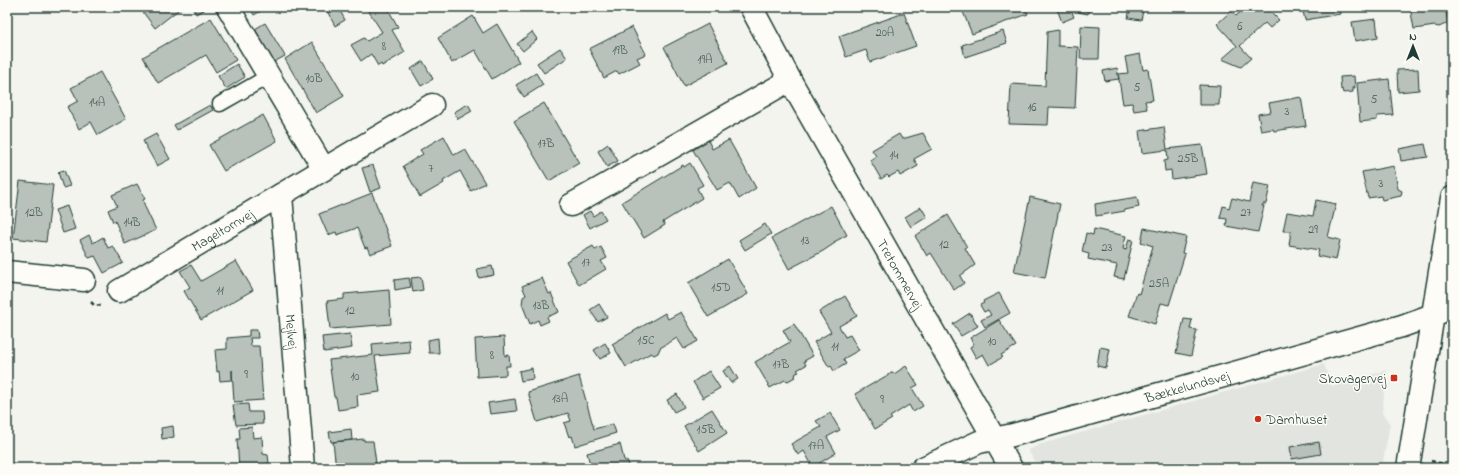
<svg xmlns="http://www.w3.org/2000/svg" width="1459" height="475" font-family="'Indie Flower',sans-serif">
	<rect width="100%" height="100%" fill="#f4f4ef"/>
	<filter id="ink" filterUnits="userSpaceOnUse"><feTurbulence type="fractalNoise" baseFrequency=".025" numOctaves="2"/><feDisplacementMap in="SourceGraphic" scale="8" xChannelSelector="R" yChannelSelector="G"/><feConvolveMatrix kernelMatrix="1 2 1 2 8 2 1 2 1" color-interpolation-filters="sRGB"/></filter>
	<g filter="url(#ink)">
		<path fill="#e2e5df" d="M1324 364 1332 386 1387 370 1382 413 1390 424 1382 468H1038L1028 450 1041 444Z"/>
		<path fill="#b9c1bb" stroke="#1f3d34" d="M139 7H182L155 28Z
			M192 7H209L196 14Z
			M250 7H268L254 15Z
			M329 7H338L345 20 335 26 326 9Z
			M366 7H387L398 27 392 30 405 52 382 66 381 64 378 66 371 54 361 61 351 45 364 38 367 41 382 32Z
			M961 7H1025L1028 14 972 34Z
			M1061 7H1070L1074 17 1062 22 1057 9Z
			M1079 7H1090L1088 14 1078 12Z
			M1246 7H1274L1270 11 1279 20 1270 28 1265 23 1240 46 1251 58 1241 67 1222 59 1237 46 1217 24 1231 11 1236 16Z
			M1302 7H1339L1340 14 1305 20Z
			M1410 7H1445L1448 23 1439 27 1435 26 1414 29Z
			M1130 8 1143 11 1141 20 1128 18Z
			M904 13 916 46 870 62 866 50 846 57 839 36Z
			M473 16 483 33 497 24 519 62 492 79 475 50 452 63 438 38Z
			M211 18 236 60 216 72 206 55 158 83 143 57Z
			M1376 19 1378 37 1355 41 1352 22Z
			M265 23 285 56 274 62 255 29Z
			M708 24 728 63 684 86 664 47Z
			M1081 26 1100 27 1099 59H1080Z
			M632 27 646 54 637 58 640 63 619 74 617 71 604 78 589 49Z
			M1058 30V46L1078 47 1075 108 1049 107 1048 125 1009 124 1011 84 1045 86 1047 32Z
			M1003 31 1007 43 965 57 962 45Z
			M532 32 537 39 523 51 517 44Z
			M312 42 344 96 316 113 285 59Z
			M560 48 567 58 544 73 537 63Z
			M1140 54 1143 70 1148 69 1153 100 1145 101 1147 109 1134 111 1132 103 1123 104 1118 74 1128 73 1125 57Z
			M423 61 433 79 421 86 411 69Z
			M237 64 245 77 226 89 218 76Z
			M1117 68 1119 79 1105 81 1103 71Z
			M1418 69 1419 90 1398 92 1397 70Z
			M100 72 126 119 98 135 91 122 79 129 67 107 78 101 71 88Z
			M536 73 543 85 524 97 516 85Z
			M1354 76 1355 88H1353V92L1343 93 1342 89 1341 90 1340 77Z
			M1389 79 1393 115 1377 116V120L1360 122 1357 83Z
			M1199 85 1220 86 1219 105H1199Z
			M1301 97 1306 126 1274 131 1273 129 1261 131 1258 114 1271 112 1269 103Z
			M544 103 579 163 549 181 514 121Z
			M468 104 472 111 458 119 454 112Z
			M210 105 213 110 177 130 174 125Z
			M263 115 277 141 224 171 209 145Z
			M1164 127 1167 149 1202 145 1207 174 1172 179 1171 170 1165 171 1164 161 1168 160 1167 150 1142 153 1139 131Z
			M923 133 932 149 914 159 918 166 900 176 898 172 889 177 887 175 881 179 870 160 876 156 872 150 899 134 902 139Z
			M156 134 170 159 157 166 143 141Z
			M444 136 454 155 465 149 485 183 471 191 460 171 443 181 444 183 420 197 403 166 423 154 420 150Z
			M708 140 712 149 729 140 756 188 739 199 730 183 717 190 693 150Z
			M608 144 618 161 607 167 598 151Z
			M1425 144 1428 157 1401 161 1399 149Z
			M690 163 703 185 697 188 702 198 663 222 665 225 644 238 622 202 683 165 684 167Z
			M373 165 381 188 370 192 362 168Z
			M1394 166 1398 189 1402 191 1401 196 1382 200 1381 196 1368 198 1362 172Z
			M64 170 70 186 63 188 58 172Z
			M20 181 53 185 46 242 13 238Z
			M1253 183 1270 186 1266 204H1263L1262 206H1264L1258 232 1226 226 1227 219 1220 218 1223 206 1229 208 1232 198 1249 202Z
			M137 184 145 199 143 200 145 207 156 230 125 244 115 221 113 222 108 210 117 206 112 195Z
			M372 193 392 246 370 254 367 247 365 248 357 228 337 235 336 232 328 235 319 214Z
			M1030 197 1060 204 1045 278 1014 272Z
			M1137 197 1139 207 1125 210V211L1096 216 1095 204Z
			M1316 200 1336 204 1328 237 1340 240 1336 260 1317 256 1319 250 1289 245 1291 231H1283L1287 212 1313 216Z
			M67 206 75 229 63 233 55 210Z
			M831 206 847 235 834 242 835 243 823 251 789 269 772 238Z
			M921 207 927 217 911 227 905 217Z
			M590 211 593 216 601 211 606 219 590 228 583 215Z
			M948 215 967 247 965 248 975 265 960 276 964 283 954 290 931 253 927 256 915 236Z
			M765 224 771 234 745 250 739 240Z
			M1144 228 1186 237 1182 253 1185 254 1169 305 1161 303 1155 324 1129 316 1137 293 1139 294 1153 246 1141 242Z
			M1094 229 1126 236 1123 249 1126 250 1129 239 1133 240 1124 279 1114 277 1117 265 1088 259 1089 254 1082 252 1086 233 1093 235Z
			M89 235 93 243 103 237 108 248 113 246 123 263 104 273 95 256 89 258 80 240Z
			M593 246 595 250 601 247 607 258 601 261 606 269 579 285 566 261Z
			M728 259 748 294 708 317 688 283Z
			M236 261 253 290 201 320 184 291 190 287 180 271 191 265 201 281Z
			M492 266 494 275 479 278 477 269Z
			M421 277 423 290 413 292 411 278Z
			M409 278 411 287 395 290 394 280Z
			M542 278 549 294 551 293 559 312 547 317 549 321 540 325 538 320 530 324 522 304 523 297 526 295 522 286Z
			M389 290 391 324 330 329 327 301 344 299V294Z
			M999 293 1010 313 985 327 981 320 991 315 988 310 984 312 980 305 984 303 983 301Z
			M845 296 857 316 839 326 845 337 850 335 859 350 843 359 846 364 834 371 831 366 829 367 814 342 831 332 819 312Z
			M599 304 607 317 598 322 590 310Z
			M681 312 698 341 684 349 677 338 660 348 658 353 654 355 651 353 626 367 612 344 665 313 668 319Z
			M970 313 978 326 961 336 953 324Z
			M1184 319 1192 320 1190 329 1197 330 1191 356 1176 353Z
			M999 320 1016 346 1001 355 1003 357 989 365 983 354 976 358 970 347 974 344 970 338Z
			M794 324 813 356 804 361 806 365 797 370 799 372 796 373 795 377 788 381 785 380 770 388 755 362 790 342 783 330Z
			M249 330H257L258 338H250L251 346H259L263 400 234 402 232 370V380L220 381 219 371 217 372 215 350 227 349V338L249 336Z
			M350 334 352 348 324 352 322 337Z
			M504 337 505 356 509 355 510 366H506V375L477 377 475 339Z
			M438 338 439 353H429L428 340Z
			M409 340 410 353 375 356 380 392 357 395 358 407 338 410 336 397H334L329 360 373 355 372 344Z
			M605 343 611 353 600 359 594 350Z
			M1100 347 1110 349 1106 368 1097 366Z
			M730 366 738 379 731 383 723 371Z
			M906 366 918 385 912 388 923 406 913 412 909 405 890 417 892 419 875 429 855 394 893 372 894 374Z
			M532 368 533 379 521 381 519 371Z
			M709 371 720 388 703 398 693 382Z
			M579 376 594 429 613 424 616 433 575 446 572 436 569 437 564 423 571 421 568 413 537 422 528 392Z
			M677 394 684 407 674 412 667 400Z
			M515 399 517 411 490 414 488 403Z
			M248 404 249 412H262L263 424 236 425 233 405Z
			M712 409 727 433 699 451 684 426Z
			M830 413 840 430 827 437 836 453 813 467 804 451 798 455 791 444 821 427 816 421Z
			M173 426 174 437 162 439 161 428Z
			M252 427 253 438 262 437 263 454 268 455 269 463 264 464V468H239L237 439H240L239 428Z
			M351 429 352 440 331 442 329 432Z
			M364 439V441H373L376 463 365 464 366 467 336 468 333 442Z
			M1319 442 1321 454 1292 459 1290 447Z
			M620 444 624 460 628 462 630 468H591L587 453Z
			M858 462 861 468H848Z"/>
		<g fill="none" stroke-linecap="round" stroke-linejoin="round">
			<g stroke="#1f3d34" stroke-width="17">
				<path id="service" d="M220 104 269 76"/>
			</g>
			<g stroke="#1f3d34" stroke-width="25">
				<g id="minor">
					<path d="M228 7 324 169"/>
					<path id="s1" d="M751 7 790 80 1011 468"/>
					<path id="s2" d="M281 195 303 468"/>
					<path d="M571 205 790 80"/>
					<path d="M7 272 84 280"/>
					<path id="s3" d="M119 291 432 105"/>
					<path id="s4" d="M923 468 979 442 1013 435 1402 326 1452 308"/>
				</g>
			</g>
			<g stroke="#1f3d34" stroke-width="25">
				<path id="tertiary" d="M1408 468 1452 198"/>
			</g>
			<path stroke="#1f3d34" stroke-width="2.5" stroke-dasharray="4 3" stroke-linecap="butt" d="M91 302 94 305 102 306
				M1431 461 1452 466"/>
			<use href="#service" stroke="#fdfcf7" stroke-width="14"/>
			<use href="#minor" stroke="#fdfcf7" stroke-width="22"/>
			<use href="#tertiary" stroke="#fdfcf7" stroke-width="22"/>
		</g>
	</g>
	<g fill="#c8321e" stroke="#fdfcf7" stroke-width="1.5">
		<rect x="1390" y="374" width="8" height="8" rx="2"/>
		<circle cx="1258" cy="419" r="4"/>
	</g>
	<g text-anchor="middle" stroke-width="3" stroke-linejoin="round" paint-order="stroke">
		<g font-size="12" fill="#465e56">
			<text x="1240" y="30">6</text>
			<text x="885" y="36">20A</text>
			<text x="384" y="50">8</text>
			<text x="620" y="54">19B</text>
			<text x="705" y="63">19A</text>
			<text x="314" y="82">10B</text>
			<text x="1137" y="91">5</text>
			<text x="1374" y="103">5</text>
			<text x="97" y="106">14A</text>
			<text x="1032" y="111">16</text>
			<text x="1287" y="115">3</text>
			<text x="546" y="147">17B</text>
			<text x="894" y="159">14</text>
			<text x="1188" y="162">25B</text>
			<text x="431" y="172">7</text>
			<text x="1381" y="187">3</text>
			<text x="34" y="216">12B</text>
			<text x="1246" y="216">27</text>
			<text x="132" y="226">14B</text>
			<text x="1313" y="233">29</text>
			<text x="805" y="244">13</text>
			<text x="944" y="248">12</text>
			<text x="1107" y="251">23</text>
			<text x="586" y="266">17</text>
			<text x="1159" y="287">25A</text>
			<text x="721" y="291">15D</text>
			<text x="220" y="294">11</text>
			<text x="541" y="309">13B</text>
			<text x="350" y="314">12</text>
			<text x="646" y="344">15C</text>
			<text x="992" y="345">10</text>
			<text x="835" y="350">11</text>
			<text x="492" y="359">8</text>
			<text x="781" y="368">17B</text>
			<text x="246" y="378">9</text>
			<text x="355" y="380">10</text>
			<text x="560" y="402">13A</text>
			<text x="882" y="403">9</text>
			<text x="706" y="433">15B</text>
			<text x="816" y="449">17A</text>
		</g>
		<g font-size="14" fill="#1f3d34" stroke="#fdfcf7">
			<text dy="5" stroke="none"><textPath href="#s3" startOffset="120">Mageltornvej</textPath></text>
			<text dy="5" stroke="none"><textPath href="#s1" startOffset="306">Tretommervej</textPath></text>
			<text dy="5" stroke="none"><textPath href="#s2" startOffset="137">Mejlvej</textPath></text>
			<text dy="5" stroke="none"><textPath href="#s4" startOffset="277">Bækkelundsvej</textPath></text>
		</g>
		<g font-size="14" fill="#1f3d34" stroke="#fdfcf7" text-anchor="end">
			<text x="1386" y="383">Skovagervej</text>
			<text x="1266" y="424" text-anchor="start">Damhuset</text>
		</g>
	</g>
	<rect width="1459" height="475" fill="none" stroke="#fdfcf7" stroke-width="24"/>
	<rect x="12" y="12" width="1435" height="451" fill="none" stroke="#1f3d34" stroke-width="1.5" filter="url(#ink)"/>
	<g transform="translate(1413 46)" stroke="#fdfcf7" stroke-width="3" paint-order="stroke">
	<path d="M0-3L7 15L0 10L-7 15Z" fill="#1f3d34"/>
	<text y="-6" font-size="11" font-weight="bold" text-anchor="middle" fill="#1f3d34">N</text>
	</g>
</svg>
